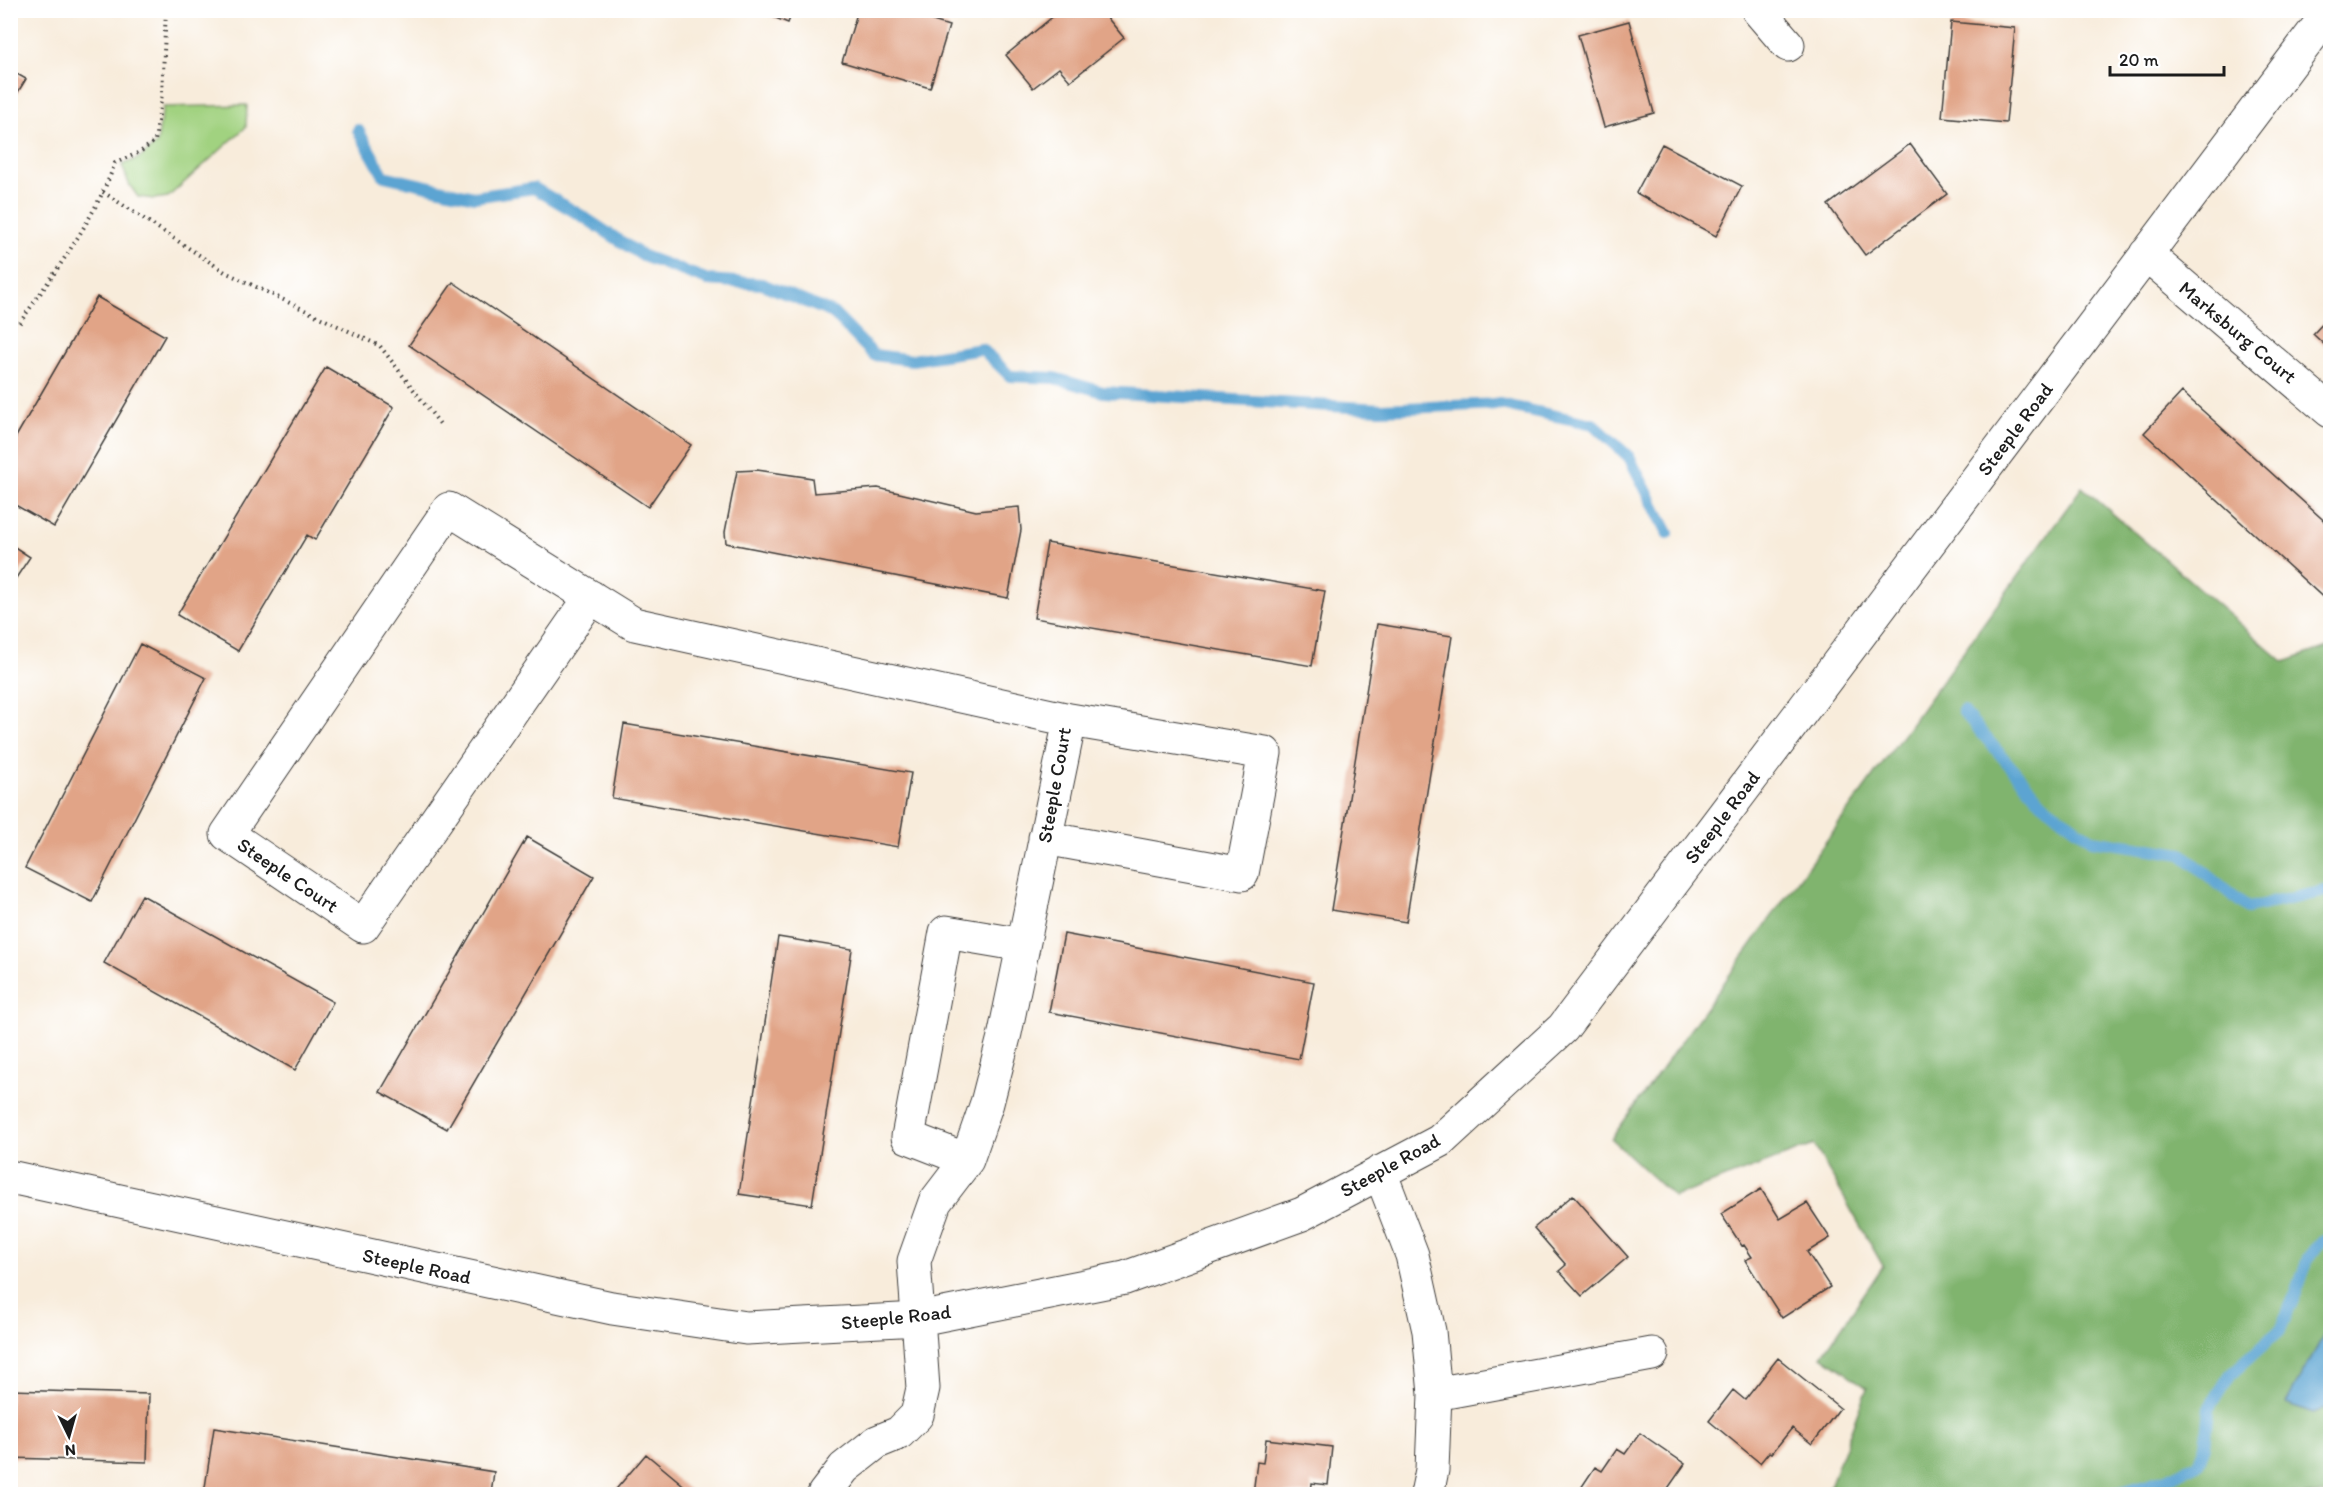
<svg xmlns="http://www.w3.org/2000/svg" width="2341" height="1505" font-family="Itim,sans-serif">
	<rect width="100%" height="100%" fill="#fff"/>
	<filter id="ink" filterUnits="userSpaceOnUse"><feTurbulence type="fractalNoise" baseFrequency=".0167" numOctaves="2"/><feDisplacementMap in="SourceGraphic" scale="12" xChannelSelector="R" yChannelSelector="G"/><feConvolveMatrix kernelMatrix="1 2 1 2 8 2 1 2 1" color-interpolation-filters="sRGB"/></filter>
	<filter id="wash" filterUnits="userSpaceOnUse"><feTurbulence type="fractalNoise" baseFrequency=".008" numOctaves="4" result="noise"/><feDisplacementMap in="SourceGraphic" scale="24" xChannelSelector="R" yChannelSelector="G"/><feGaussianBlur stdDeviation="1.35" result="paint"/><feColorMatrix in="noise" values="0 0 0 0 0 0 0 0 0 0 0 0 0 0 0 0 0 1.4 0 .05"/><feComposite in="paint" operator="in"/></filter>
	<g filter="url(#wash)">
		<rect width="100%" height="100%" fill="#f8ecdb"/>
		<path fill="#a1d280" stroke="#5e774e" stroke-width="1.5" d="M247 105 246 127 168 197 154 199 138 197 129 184 122 165 141 157 157 143 163 107Z"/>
		<path fill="#80b46e" stroke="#4e6845" stroke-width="1.5" d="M2082 487 2284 662 2330 646V1494H1827L1867 1388 1822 1356 1883 1266 1814 1145 1674 1197 1611 1139Z"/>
		<path fill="#5ba4d2" stroke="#3c6077" stroke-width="1.5" d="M2330 1324V1407L2313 1413 2286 1403Z"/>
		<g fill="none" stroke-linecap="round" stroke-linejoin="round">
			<path stroke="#5ba4d2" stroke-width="12" d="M358 130 384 176 474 197 534 188 582 216 643 256 708 280 762 284 833 313 874 355 912 360 982 349 1010 376 1054 378 1103 392 1381 409 1500 404 1593 424 1629 457 1668 533
				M1963 711 2042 803 2092 840 2182 854 2248 908 2330 890
				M2115 1494 2169 1478 2198 1464 2205 1446 2209 1409 2230 1375 2280 1330 2296 1293 2309 1256 2326 1238 2330 1237"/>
		</g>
		<g id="blocks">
			<path fill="#e1a487" d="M756 10H793L788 23Z
				M858 10H898L949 26 930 88 842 62Z
				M1061 10H1101L1124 38 1070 81 1059 68 1033 88 1006 55Z
				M1629 21 1654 113 1604 127 1578 35Z
				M1951 22 2015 28 2006 123 1942 117Z
				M10 70 26 79 10 105Z
				M1662 144 1742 186 1716 236 1636 193Z
				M1910 144 1947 194 1865 255 1828 205Z
				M453 282 691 445 648 507 409 345Z
				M97 297 165 336 54 527 10 502V447Z
				M2330 316V350L2313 334Z
				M326 367 394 407 315 540 307 535 238 651 177 615Z
				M2182 392 2330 526V599L2328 602 2144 433Z
				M757 470 812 478 814 493 878 488 976 511 1019 507 1021 530 1008 598 726 543 725 532 737 471Z
				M1047 543 1325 591 1312 666 1034 618Z
				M10 544 30 557 10 587Z
				M1377 624 1452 636 1406 922 1331 910Z
				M140 644 206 678 92 902 25 868Z
				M624 724 911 773 898 847 612 798Z
				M527 837 594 876 447 1129 380 1092Z
				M142 895 333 1002 295 1070 104 963Z
				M1064 934 1314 982 1299 1059 1049 1012Z
				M778 937 852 949 812 1205 739 1194Z
				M1761 1189 1780 1219 1807 1203 1830 1238 1807 1252 1830 1287 1782 1318 1745 1260 1752 1257 1744 1245 1742 1246 1721 1214Z
				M1573 1195 1628 1257 1582 1296 1559 1271 1566 1265 1534 1228Z
				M1778 1358 1840 1408 1812 1444 1792 1428 1772 1453 1769 1452 1760 1463 1709 1421 1733 1390 1745 1400Z
				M10 1390 149 1394 147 1462 10 1458Z
				M214 1428 494 1472 491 1494H204Z
				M1640 1433 1685 1464 1664 1494H1577L1595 1467 1602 1471 1617 1449 1625 1454Z
				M1266 1439 1332 1447 1328 1485 1312 1483 1311 1494H1253L1257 1462 1263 1463Z
				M646 1454 694 1494H612Z"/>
		</g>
	</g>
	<g filter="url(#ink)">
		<use href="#blocks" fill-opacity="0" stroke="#3d3b39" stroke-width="1.5"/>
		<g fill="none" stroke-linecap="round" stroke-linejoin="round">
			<g stroke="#3d3b39" stroke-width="35">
				<path id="minor" d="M1758 10 1788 45
					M2146 254 2330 411
					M591 597 363 926 227 834 449 509 634 624 1070 720 1005 1033 987 1103 967 1160 935 1202 914 1261 923 1388 917 1415 899 1433 877 1442 844 1468 824 1494
					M1045 838 1242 874 1265 753 1070 720
					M967 1160 908 1137 946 932 1023 945
					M1380 1172 1412 1255 1429 1331 1435 1394 1432 1470 1427 1494
					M10 1177 612 1308 746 1328 919 1319 1125 1278 1302 1214 1440 1141 1563 1028 2330 11
					M1435 1394 1652 1354"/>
			</g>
			<path stroke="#3d3b39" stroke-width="4" stroke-dasharray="1.5 4.5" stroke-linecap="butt" d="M103 192 225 272 380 346 440 424
				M10 318 19 324C54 273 94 221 115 163L140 152 155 141 162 94 166 10"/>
			<use href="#minor" stroke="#fff" stroke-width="33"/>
		</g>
	</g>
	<g text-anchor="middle" stroke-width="4.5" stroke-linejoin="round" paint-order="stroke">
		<g font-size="20" fill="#1c1c1c" stroke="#fff">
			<text transform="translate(2238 332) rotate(40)" y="7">Marksburg Court</text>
			<text transform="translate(2015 429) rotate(-53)" y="7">Steeple Road</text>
			<text transform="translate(1054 785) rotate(-80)" y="7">Steeple Court</text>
			<text transform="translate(1722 817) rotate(-53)" y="7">Steeple Road</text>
			<text transform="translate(288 875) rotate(34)" y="7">Steeple Court</text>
			<text transform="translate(1390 1165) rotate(-29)" y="7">Steeple Road</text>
			<text transform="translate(417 1266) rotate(12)" y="7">Steeple Road</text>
			<text transform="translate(896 1317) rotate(-6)" y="7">Steeple Road</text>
		</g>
	</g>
	<rect width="2341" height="1505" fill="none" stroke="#fff" stroke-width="36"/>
	<g transform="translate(69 1436) rotate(175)" stroke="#ffffff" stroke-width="4.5" paint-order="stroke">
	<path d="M0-4.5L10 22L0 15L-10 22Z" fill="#1c1c1c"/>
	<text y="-9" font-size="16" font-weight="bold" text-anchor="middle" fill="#1c1c1c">N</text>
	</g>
	<path d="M2110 66v9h114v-9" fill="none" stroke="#1c1c1c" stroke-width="3"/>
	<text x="2119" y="66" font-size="18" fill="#1c1c1c" stroke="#ffffff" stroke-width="4.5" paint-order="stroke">20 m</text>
</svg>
